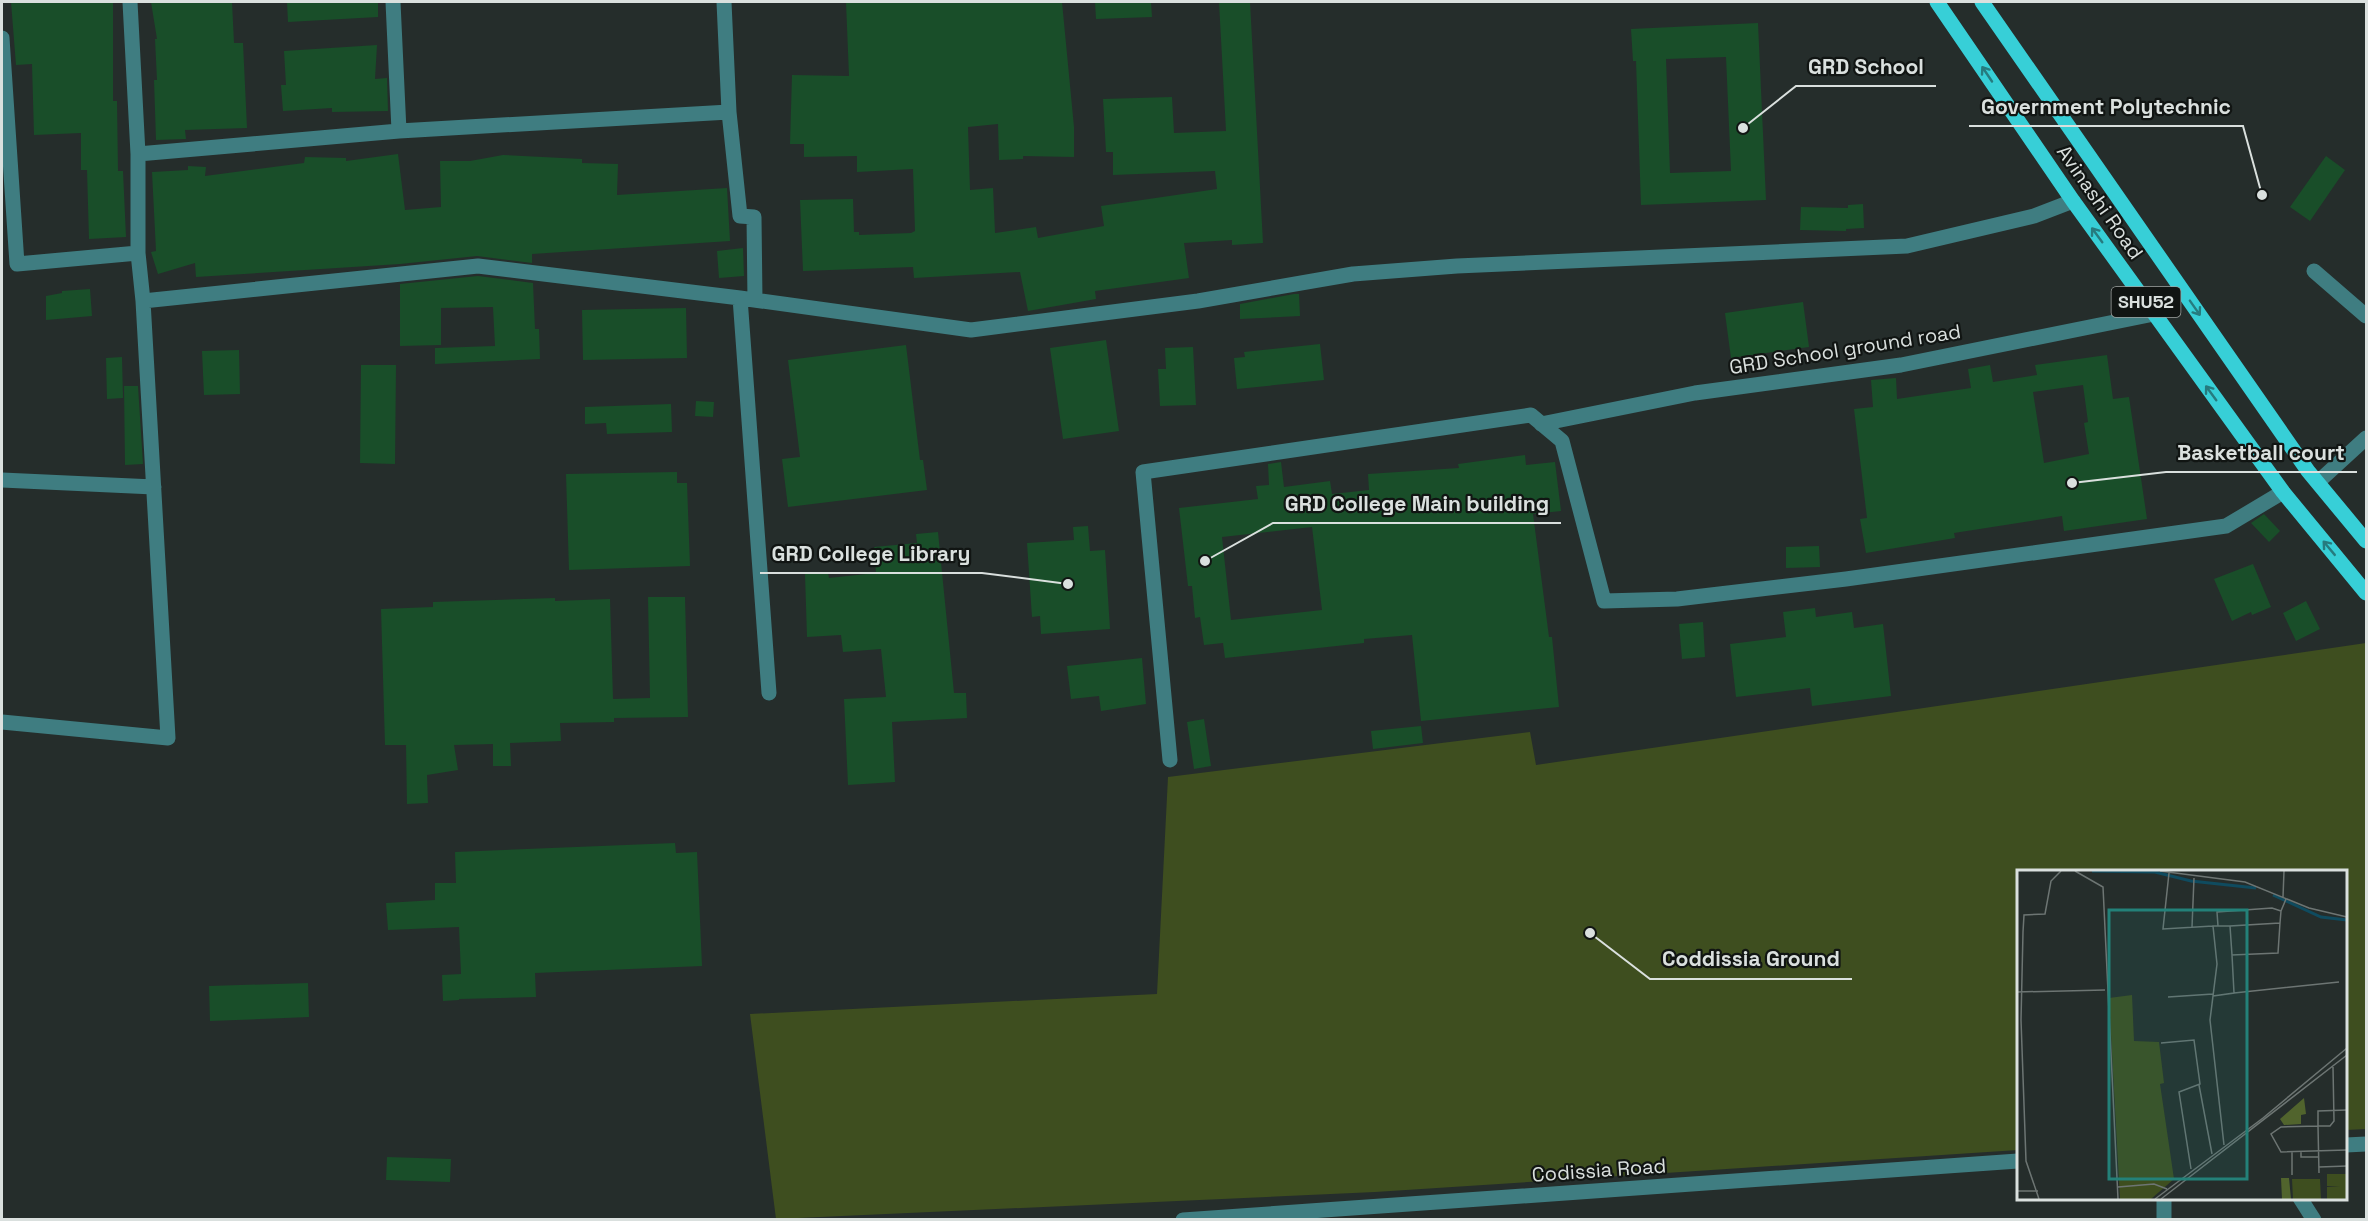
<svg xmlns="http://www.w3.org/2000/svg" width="2368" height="1221" font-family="'Space Grotesk',sans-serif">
	<rect width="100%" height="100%" fill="#252d2b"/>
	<path fill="#3e4e1f" d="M2366 643V1129L2346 1130V872H2018V1150L1375 1192 776 1219 750 1014 1157 994 1168 777 1530 732 1536 765Z"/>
	<path fill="#194e29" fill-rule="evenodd" d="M11 2H113V101H117L118 171H123L126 237 89 239 87 170H81V133L34 135 32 64 16 65Z
		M151 2H232L234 43H243L247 128 185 130 186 139 156 140 154 80H157L155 39H157Z
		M287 2H378V17L288 22Z
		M846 2H1062L1074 127V157L1023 156V159L999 160 998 124 968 127 970 190 993 188 995 233 1036 227 1038 238 1104 226 1101 206 1217 189 1215 171 1113 175V152H1106L1103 99 1172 97 1174 133 1226 131 1219 2H1250L1263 243 1232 245V240L1184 243 1189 278 1095 291 1096 299 1028 311 1020 272 914 278 913 267 803 271 800 200 853 199 854 232H859V235L911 233 915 231 913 169 857 172V156L804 157V144H790L792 75 849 76Z
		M1095 2H1151L1152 17 1096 19Z
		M1758 23 1766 200 1641 205 1636 61H1633L1631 29ZM1726 57 1731 171 1670 173 1666 59Z
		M377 45 375 79 387 78 388 111 332 112V108L283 111 281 85H286L284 51Z
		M398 154 405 210 441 207 440 161H470L503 155 582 159V163L618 164 617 195 727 188 730 241 532 254V263L477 256 400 264 196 277 195 263 158 274 151 252 156 251 152 172 188 170V166L206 167 205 176 304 163 305 157 346 158V161Z
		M2326 156 2345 170 2310 221 2290 207Z
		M1863 204 1864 228 1846 229V231L1800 230 1801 207 1848 208V205Z
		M743 248 744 276 719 278 717 251Z
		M478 276 533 283 535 329H539L540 359 435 364V348L495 346 493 307 441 308V345L400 346V284Z
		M90 289 92 316 46 320V296L62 293V291Z
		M1294 294H1299L1300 316 1240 319V304Z
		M1803 302 1809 347 1731 358 1725 313Z
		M686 308 687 358 583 360 582 310Z
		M1106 340 1119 431 1063 439 1050 348Z
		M1320 344 1324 380 1237 389 1234 358 1245 357 1244 352Z
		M906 345 920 460H923L927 490 788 507 782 459 800 457 788 360Z
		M1193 347 1196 405 1160 406 1158 369H1166L1165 348Z
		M239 350 240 394 204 395 202 351Z
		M2107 355 2113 399 2129 397 2147 519 2064 531 2062 516 1954 533 1955 538 1866 553 1860 519 1867 518 1854 409 1873 407 1871 380 1896 378 1897 399 1971 388 1968 369 1990 365 1993 382 2037 375 2035 365ZM2083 385 2088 422 2084 423 2089 454 2044 463 2033 392Z
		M122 357 123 398 107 399 106 358Z
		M361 365H396L395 464 360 463Z
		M124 386H138L143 464 125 465Z
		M696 401 714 402 713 417 695 416Z
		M671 404 672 432 607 434 606 423 585 424V407Z
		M1525 455 1526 465 1555 462 1561 511 1533 514 1549 637H1552L1559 707 1421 721 1412 635 1364 639V643L1225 658 1223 643 1204 645 1200 617 1195 618 1192 586H1188L1179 508 1258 499 1256 486 1269 485 1268 464 1281 462 1284 487 1330 481 1332 494 1369 490 1368 474 1459 468 1458 464ZM1312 527 1322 610 1231 620 1222 537Z
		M677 472V483H687L690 566 569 570 566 474Z
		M2264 514 2280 531 2269 542 2251 523Z
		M1088 526 1090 551 1105 550 1110 629 1041 634 1040 616 1032 617 1027 543 1074 540 1073 527Z
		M938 532 954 693H966L967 718 892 722 895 782 848 785 844 699 886 697 881 649 843 652 841 635 807 637 805 574 828 573 829 578 876 573 874 547 917 543 916 534Z
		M1819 546 1820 567 1786 568V547Z
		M2253 564 2271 607 2252 615 2251 612 2232 621 2214 579Z
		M648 597H685L688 717 614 718V722L560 723 561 741 510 743 511 766H493V744L454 745 458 770 427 775 428 803 407 804 406 745H385L381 609 433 607V602L555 598V601L610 599 613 699 650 698Z
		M2306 601 2320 629 2296 641 2283 613Z
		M1815 608 1816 617 1852 612 1854 628 1883 624 1891 696 1812 706 1810 688 1736 697 1730 644 1786 637 1783 612Z
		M1703 622 1705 657 1682 659 1679 624Z
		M1142 658 1146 704 1101 711 1099 696 1071 699 1067 666Z
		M1204 719 1211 766 1194 769 1187 722Z
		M1421 726 1423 743 1373 749 1371 731Z
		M675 843 676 853 697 852 702 966 535 973 536 997 459 999V1000L443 1001 442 975 461 974 459 927 388 930 386 903 435 900V883H456L455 852Z
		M308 983 309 1017 210 1021 209 986Z
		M387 1157 451 1159 450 1182 386 1180Z"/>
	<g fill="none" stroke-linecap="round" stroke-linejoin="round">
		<path stroke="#3f7d81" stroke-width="15" d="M130 2 138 154 399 131 393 2
			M724 2 729 112
			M2 38 17 264 138 253V154
			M399 131 729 112 740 216 754 217 755 300
			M138 253 143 301 478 266 740 298 971 330 1198 301 1353 274 1457 266 1907 246 2034 216 2073 201
			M2314 271 2366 316
			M740 298 769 693
			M1541 424 1695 393 1901 365 2154 314
			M2 480 154 487
			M2318 482 2366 438
			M2 722 168 738 143 301
			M1170 760 1143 472 1531 415 1562 441 1604 601 1677 599 1846 579 2226 526 2283 492
			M2346 1145 2366 1144
			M2300 1198 2314 1220
			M1183 1220 2018 1161
			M2164 1220V1198"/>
		<path stroke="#37cfd7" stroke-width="15" d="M1937 2 2073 201 2283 492 2366 593
			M1982 2 2308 471 2366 541"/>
	</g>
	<defs><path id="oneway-shaft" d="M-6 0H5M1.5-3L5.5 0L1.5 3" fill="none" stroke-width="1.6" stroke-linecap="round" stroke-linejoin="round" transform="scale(1.5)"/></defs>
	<g stroke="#267b7f">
		<use href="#oneway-shaft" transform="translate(1987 74) rotate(-124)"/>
		<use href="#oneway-shaft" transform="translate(2097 235) rotate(-126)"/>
		<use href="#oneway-shaft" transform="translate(2195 308) rotate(55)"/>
		<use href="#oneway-shaft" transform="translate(2211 393) rotate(-126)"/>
		<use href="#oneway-shaft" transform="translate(2329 548) rotate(-130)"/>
	</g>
	<g text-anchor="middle" stroke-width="4.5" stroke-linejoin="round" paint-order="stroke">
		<rect fill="#111513" stroke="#9ea3a1" stroke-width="1.5" x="2111.5" y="287" width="69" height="30" rx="4.5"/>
		<g font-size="18" font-weight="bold" fill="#dae0de">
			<text x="2146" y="308">SHU52</text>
		</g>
		<g font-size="20" fill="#dae0de" stroke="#111513">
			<text transform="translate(2100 202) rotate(55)" y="7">Avinashi Road</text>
			<text transform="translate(1845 349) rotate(-9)" y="7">GRD School ground road</text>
			<text transform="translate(1599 1170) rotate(-4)" y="7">Codissia Road</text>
		</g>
	</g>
	<g transform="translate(2017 870)">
		<rect width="330" height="330" fill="#252d2b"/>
		<path d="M115 125 117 171 142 172 147 213 143 214 157 309 134 329H103L92 128ZM310 304H330V329H310V317L323 316H310ZM275 309H303L304 329H276Z" fill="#3e4e1f"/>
		<path d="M287 228 289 244 284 245V254L267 255 263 249ZM264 308H272L274 329H265Z" fill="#51642d"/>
		<path fill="none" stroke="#0f4b5f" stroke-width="3" d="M75 1 138 2 174 11 239 18M256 25 304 47 330 50"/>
		<path fill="none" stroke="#6d7573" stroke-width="1.5" d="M58 1 86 17 101 329M143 1 228 12 292 38 330 47M152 3 146 59 196 56M266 27 267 1M263 53 213 56 215 85 261 83 263 53 264 41 269 29M201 56H196L200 94 193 150 207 275M213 56H201L200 42 255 38 264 41M175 57 177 8M0 122 88 120M217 123 322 112M196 126 217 123 215 85M151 127 196 124M144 173 177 170 183 214 162 222 174 299M182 215 195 284M330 240 301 241V256L264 257 254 264 264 282 330 280M275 282V305M284 282V287H301M302 297 330 296M302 303 301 256H313L317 251 316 197M101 317 137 314 150 319M0 321H21M22 329 9 291 4 150 6 62 7 45 28 44 34 11 44 1M138 329 246 248 330 178M144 329 330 185"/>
		<path fill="#238179" fill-opacity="0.15" stroke="#238179" stroke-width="3" d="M92 40H230V309H92Z"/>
		<rect width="330" height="330" fill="none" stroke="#dae0de" stroke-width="3"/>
	</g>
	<path fill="none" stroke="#dae0de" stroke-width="2" d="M1743 128L1796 86H1936M2262 195L2243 126H1969M2072 483L2166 472H2357M1205 561L1273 523H1561M1068 584L982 573H760M1590 933L1650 979H1852"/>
	<g fill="#dae0de" stroke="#111513" stroke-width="2">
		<circle cx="1743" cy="128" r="6"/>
		<circle cx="2262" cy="195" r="6"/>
		<circle cx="2072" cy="483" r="6"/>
		<circle cx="1205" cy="561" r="6"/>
		<circle cx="1068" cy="584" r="6"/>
		<circle cx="1590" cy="933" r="6"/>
	</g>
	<g font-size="21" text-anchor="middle" font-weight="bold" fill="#dae0de" stroke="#111513" stroke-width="4.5" stroke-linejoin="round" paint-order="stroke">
		<text x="1866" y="74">GRD School</text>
		<text x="2106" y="114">Government Polytechnic</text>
		<text x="2261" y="460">Basketball court</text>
		<text x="1417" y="511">GRD College Main building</text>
		<text x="871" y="561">GRD College Library</text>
		<text x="1751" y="966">Coddissia Ground</text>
	</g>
	<rect width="2368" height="1221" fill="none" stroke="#dae0de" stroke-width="6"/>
</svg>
